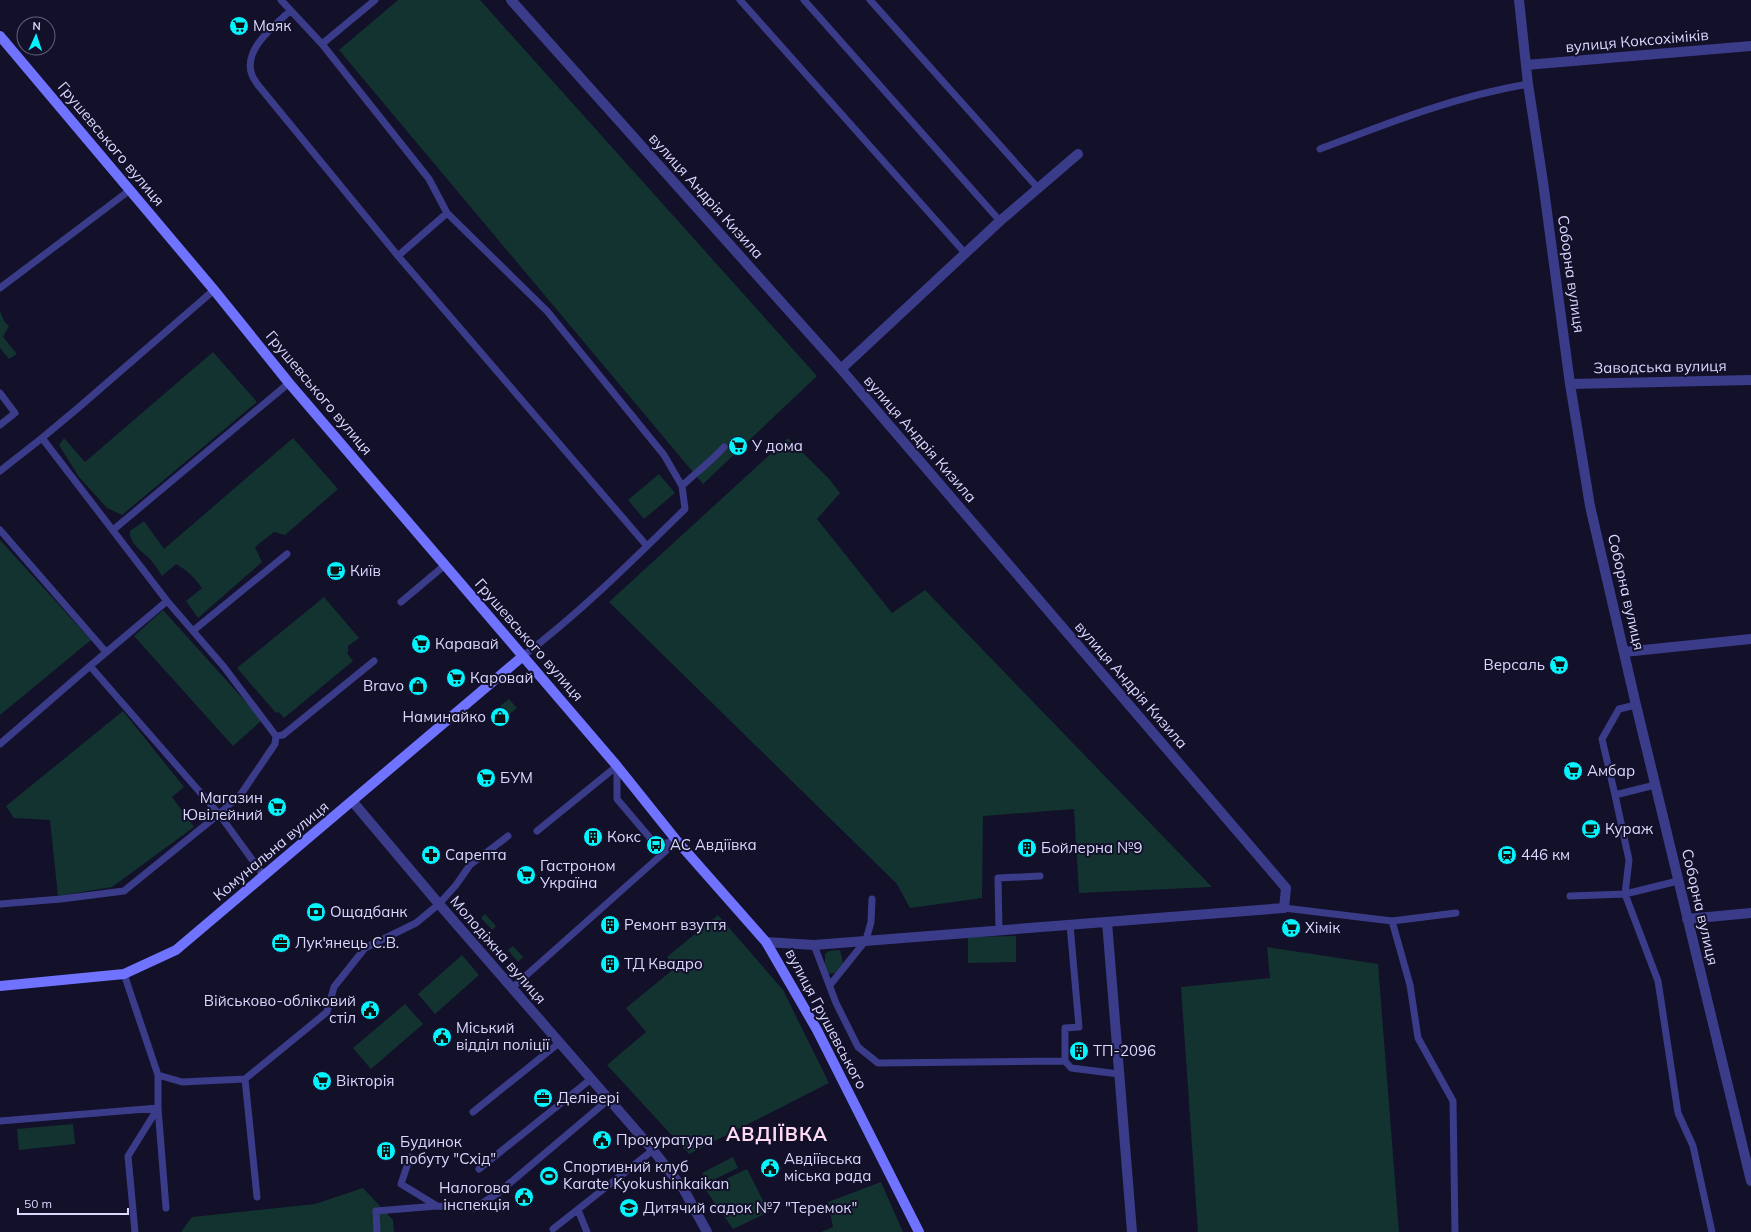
<svg xmlns="http://www.w3.org/2000/svg" width="1751" height="1232" font-family="Mulish,sans-serif">
	<rect width="100%" height="100%" fill="#131029"/>
	<path fill="#123330" d="M398 0H480L817 376 703 484 339 50Z
		M0 311 4 321 9 326 3 337 17 354 9 359 0 348Z
		M213 352 257 402 122 515 107 508 79 477 59 445 64 438 85 462Z
		M293 438 338 489 285 535 274 532 255 547 262 562 198 618 186 601 202 588C195 578 188 571 176 564L162 576C159 571 155 565 151 560 143 552 129 544 130 531L144 521 164 549Z
		M788 438 830 480 840 493 817 519 892 613 925 590 1212 887 1079 893 1074 809 983 816 982 898 910 908 897 884 609 602Z
		M659 474 675 493 644 519 628 500Z
		M0 540 91 640 0 715Z
		M324 597 359 638 348 646V652L347 653 353 661 284 718 279 712 276 713 237 668Z
		M163 610 262 720 233 746 134 636Z
		M509 699 517 708 508 715 500 706Z
		M123 711 184 787 172 797 194 827 112 887 58 896 50 820 14 818 6 806Z
		M485 914 496 926 492 930 481 918Z
		M718 915 783 990 829 1083 689 1154 607 1065 646 1032 626 1008 675 968 667 957Z
		M1016 936V962L968 963V937Z
		M513 946 523 957 518 962 508 950Z
		M1267 947 1378 964 1399 1232H1198L1181 987 1270 978Z
		M840 950 843 963 835 973 828 974 825 967V954L829 951Z
		M462 955 479 975 435 1014 418 994Z
		M405 1004 423 1024 371 1069 353 1048Z
		M73 1124 75 1144 19 1150 17 1129Z
		M733 1157 738 1168 707 1183 702 1173Z
		M747 1169 769 1212 733 1229 705 1189Z
		M881 1182 903 1232H821L833 1227 828 1202Z
		M363 1188 393 1220 394 1232H181L192 1217 315 1204Z"/>
	<g fill="none" stroke-linecap="round" stroke-linejoin="round">
		<path stroke="#3a3b89" stroke-width="7" d="M281 0 322 44 429 179 447 213 547 311 664 455 682 486 685 509C633 560 581 612 523 656
			M740 0 965 253
			M804 0 1000 221
			M870 0 1038 188
			M290 11C275 25 242 50 252 75 253 78 256 82 258 85L398 256 647 546
			M322 44 375 0
			M1320 149C1388 123 1456 96 1528 84
			M398 256 447 213
			M0 288 130 190
			M214 290 78 408 42 438 167 601 224 667 276 736 275 744 241 794 219 814 264 876
			M0 393 15 413 0 425
			M0 471 42 438
			M682 486C696 472 711 462 724 447
			M0 530 106 652
			M113 530 289 383
			M401 602 445 565
			M194 630 287 554
			M276 736 283 735 374 661
			M0 744 90 666
			M617 766V799L656 845 676 841
			M1655 785 1615 795 1629 860 1625 894 1658 981 1678 1113 1693 1146 1712 1232
			M1615 795 1602 739 1619 709 1636 705
			M537 831 617 766
			M1570 896 1625 894 1678 881
			M0 904 61 899 124 891 219 814 90 666 167 601
			M1284 908 1392 921 1456 913
			M1392 921 1410 985 1418 1038 1453 1101 1455 1232
			M999 931 998 878 1040 876
			M814 945 836 1003 858 1047 878 1063 1065 1061V1028L1079 1027 1070 925
			M124 974 158 1075V1108L166 1208
			M830 985 866 940 871 922 872 899
			M512 988 677 841
			M1065 1061 1071 1068 1119 1074
			M158 1075 182 1082 245 1079 257 1197
			M245 1079 327 1012 334 987 365 948 416 923 439 904 456 885 470 865 508 836
			M473 1112 559 1043
			M0 1121 158 1108
			M410 1157 401 1184 437 1206 475 1208 498 1193 608 1100
			M479 1169 591 1079
			M578 1210 587 1232
			M553 1229 653 1150
			M135 1232 128 1156 158 1108
			M377 1232 376 1211 437 1206"/>
		<path stroke="#3a3b89" stroke-width="10" d="M511 0 841 369 1286 888 1284 908 814 945 766 942
			M1519 0 1528 84 1543 182 1570 384 1590 506 1636 705 1751 1181
			M1526 65 1751 46
			M841 369 1000 221 1078 154
			M1570 384 1751 380
			M1624 652 1751 639
			M353 802 439 904 653 1150 684 1190 707 1232
			M1687 919 1751 913
			M1107 922 1132 1232"/>
		<path stroke="#6f73ff" stroke-width="10" d="M0 36 214 290 289 383 617 766 677 841 766 942 817 1030 919 1232
			M0 986 124 974 176 950 523 656"/>
	</g>
	<defs>
		<g id="supermarket-disc" transform="scale(1)"><circle r="9.5" fill="#04f4ff" stroke="#131029"/><path d="M-6-5.5h2.5l.6 2H6L4.5 2H-2.5L-4.4-4H-6ZM-1.5 3.2a1.3 1.3 0 1 0 .1 0ZM3 3.2a1.3 1.3 0 1 0 .1 0Z" fill="#111"/></g>
		<g id="cafe-disc" transform="scale(1)"><circle r="9.5" fill="#04f4ff" stroke="#131029"/><path d="M-5.5-4.5H6V0H3Q3 3.5 0 3.5H-2.5Q-5.5 3.5-5.5 0ZM3-3.2v2h1.7v-2ZM-6 4.5H4V6H-6Z" fill="#111"/></g>
		<g id="shop-disc" transform="scale(1)"><circle r="9.5" fill="#04f4ff" stroke="#131029"/><path d="M-5-2.5h2.3a2.7 3.5 0 0 1 5.4 0H5L5.5 6h-11ZM-1.5-2.5h3a1.5 2.3 0 0 0-3 0Z" fill="#111"/></g>
		<g id="building-disc" transform="scale(1)"><circle r="9.5" fill="#04f4ff" stroke="#131029"/><path d="M-4-6H4V6H1V3H-1V6H-4ZM-2.5-4.3h1.7v1.8h-1.7ZM.8-4.3h1.7v1.8H.8ZM-2.5-1h1.7V.8h-1.7ZM.8-1h1.7V.8H.8Z" fill="#111"/></g>
		<g id="bus-disc" transform="scale(1)"><circle r="9.5" fill="#04f4ff" stroke="#131029"/><path d="M-5-6H5V4H4V6H2V4H-2V6H-4V4H-5ZM-3.5-4V0h7V-4ZM-3.5 1.2v1.5H-2V1.2ZM2 1.2v1.5H3.5V1.2Z" fill="#111"/></g>
		<g id="pharmacy-disc" transform="scale(1)"><circle r="9.5" fill="#04f4ff" stroke="#131029"/><path d="M-2-6h4v4h4v4h-4v4h-4v-4h-4v-4h4Z" fill="#111"/></g>
		<g id="station-disc" transform="scale(1)"><circle r="9.5" fill="#04f4ff" stroke="#131029"/><path d="M-3-6H3Q5-6 5-4V2Q5 4 3 4L4.5 6H3L1.5 4h-3L-3 6H-4.5L-3 4Q-5 4-5 2V-4Q-5-6-3-6ZM-3.5-4v3h7v-3ZM-3.5 1v1.5H-2V1ZM2 1v1.5H3.5V1Z" fill="#111"/></g>
		<g id="bank-disc" transform="scale(1)"><circle r="9.5" fill="#04f4ff" stroke="#131029"/><path d="M-6-4H6V4H-6ZM0-2.3a2.3 2.3 0 1 0 0 4.6a2.3 2.3 0 1 0 0-4.6Z" fill="#111"/></g>
		<g id="office-disc" transform="scale(1)"><circle r="9.5" fill="#04f4ff" stroke="#131029"/><path d="M-6-3h4V-5.5h4V-3h4V5H-6ZM-1-4.5V-3h2v-1.5ZM-6 0V1H6V0Z" fill="#111"/></g>
		<g id="civic-disc" transform="scale(1)"><circle r="9.5" fill="#04f4ff" stroke="#131029"/><path d="M-.6-6.5H3V-4.5H.6V-3L4-1V1h2V6H-6V1h2V-1L-.6-3ZM-1.2 2.5V6h2.4V2.5Z" fill="#111"/></g>
		<g id="stadium-disc" transform="scale(1)"><circle r="9.5" fill="#04f4ff" stroke="#131029"/><path d="M0-5a6.5 5 0 1 0 0 10a6.5 5 0 1 0 0-10ZM-3.5-1.8h7v3.6h-7Z" fill="#111"/></g>
		<g id="school-disc" transform="scale(1)"><circle r="9.5" fill="#04f4ff" stroke="#131029"/><path d="M0-5L7-2L0 1L-7-2ZM-4 1L0 2.5L4 1V4Q0 6-4 4Z" fill="#111"/></g>
	</defs>
	<g fill-rule="evenodd">
		<use href="#supermarket-disc" x="239" y="26"/>
		<use href="#supermarket-disc" x="738" y="446"/>
		<use href="#cafe-disc" x="336" y="571"/>
		<use href="#supermarket-disc" x="421" y="644"/>
		<use href="#supermarket-disc" x="1559" y="665"/>
		<use href="#supermarket-disc" x="456" y="678"/>
		<use href="#shop-disc" x="418" y="686"/>
		<use href="#shop-disc" x="500" y="717"/>
		<use href="#supermarket-disc" x="1573" y="771"/>
		<use href="#supermarket-disc" x="486" y="778"/>
		<use href="#supermarket-disc" x="277" y="807"/>
		<use href="#cafe-disc" x="1591" y="829"/>
		<use href="#building-disc" x="593" y="837"/>
		<use href="#bus-disc" x="656" y="845"/>
		<use href="#building-disc" x="1027" y="848"/>
		<use href="#pharmacy-disc" x="431" y="855"/>
		<use href="#station-disc" x="1507" y="855"/>
		<use href="#supermarket-disc" x="526" y="875"/>
		<use href="#bank-disc" x="316" y="912"/>
		<use href="#building-disc" x="610" y="925"/>
		<use href="#supermarket-disc" x="1291" y="928"/>
		<use href="#office-disc" x="281" y="943"/>
		<use href="#building-disc" x="610" y="964"/>
		<use href="#civic-disc" x="370" y="1010"/>
		<use href="#civic-disc" x="442" y="1037"/>
		<use href="#building-disc" x="1079" y="1051"/>
		<use href="#supermarket-disc" x="322" y="1081"/>
		<use href="#office-disc" x="543" y="1098"/>
		<use href="#civic-disc" x="602" y="1140"/>
		<use href="#building-disc" x="386" y="1151"/>
		<use href="#civic-disc" x="770" y="1168"/>
		<use href="#stadium-disc" x="549" y="1176"/>
		<use href="#civic-disc" x="524" y="1197"/>
		<use href="#school-disc" x="629" y="1208"/>
	</g>
	<g text-anchor="middle" stroke-width="4" stroke-linejoin="round" paint-order="stroke">
		<g font-size="15" fill="#dad8ff" stroke="#131029" text-anchor="start">
			<text x="253" y="31">Маяк</text>
			<text x="752" y="451">У дома</text>
			<text x="350" y="576">Київ</text>
			<text x="435" y="649">Каравай</text>
			<text x="1545" y="670" text-anchor="end">Версаль</text>
			<text x="470" y="683">Каровай</text>
			<text x="404" y="691" text-anchor="end">Bravo</text>
			<text x="486" y="722" text-anchor="end">Наминайко</text>
			<text x="1587" y="776">Амбар</text>
			<text x="500" y="783">БУМ</text>
			<text x="263" y="803" text-anchor="end">Магазин<tspan x="263" dy="17">Ювілейний</tspan></text>
			<text x="1605" y="834">Кураж</text>
			<text x="607" y="842">Кокс</text>
			<text x="670" y="850">АС Авдіївка</text>
			<text x="1041" y="853">Бойлерна №9</text>
			<text x="445" y="860">Сарепта</text>
			<text x="1521" y="860">446 км</text>
			<text x="540" y="871">Гастроном<tspan x="540" dy="17">Україна</tspan></text>
			<text x="330" y="917">Ощадбанк</text>
			<text x="624" y="930">Ремонт взуття</text>
			<text x="1305" y="933">Хімік</text>
			<text x="295" y="948">Лук'янець С.В.</text>
			<text x="624" y="969">ТД Квадро</text>
			<text x="356" y="1006" text-anchor="end">Військово-обліковий<tspan x="356" dy="17">стіл</tspan></text>
			<text x="456" y="1033">Міський<tspan x="456" dy="17">відділ поліції</tspan></text>
			<text x="1093" y="1056">ТП-2096</text>
			<text x="336" y="1086">Вікторія</text>
			<text x="557" y="1103">Делівері</text>
			<text x="616" y="1145">Прокуратура</text>
			<text x="400" y="1147">Будинок<tspan x="400" dy="17">побуту "Схід"</tspan></text>
			<text x="784" y="1164">Авдіївська<tspan x="784" dy="17">міська рада</tspan></text>
			<text x="563" y="1172">Спортивний клуб<tspan x="563" dy="17">Karate Kyokushinkaikan</tspan></text>
			<text x="510" y="1193" text-anchor="end">Налогова<tspan x="510" dy="17">інспекція</tspan></text>
			<text x="643" y="1213">Дитячий садок №7 "Теремок"</text>
		</g>
		<g font-size="15" fill="#dad8ff" stroke="#131029">
			<text transform="translate(1637 41) rotate(-5)" y="5">вулиця Коксохіміків</text>
			<text transform="translate(111 144) rotate(50)" y="5">Грушевського вулиця</text>
			<text transform="translate(706 196) rotate(48)" y="5">вулиця Андрія Кизила</text>
			<text transform="translate(1571 274) rotate(82)" y="5">Соборна вулиця</text>
			<text transform="translate(1660 367) rotate(-1)" y="5">Заводська вулиця</text>
			<text transform="translate(319 393) rotate(50)" y="5">Грушевського вулиця</text>
			<text transform="translate(920 439) rotate(49)" y="5">вулиця Андрія Кизила</text>
			<text transform="translate(1626 592) rotate(77)" y="5">Соборна вулиця</text>
			<text transform="translate(529 640) rotate(49)" y="5">Грушевського вулиця</text>
			<text transform="translate(1131 685) rotate(49)" y="5">вулиця Андрія Кизила</text>
			<text transform="translate(271 851) rotate(-40)" y="5">Комунальна вулиця</text>
			<text transform="translate(1700 907) rotate(77)" y="5">Соборна вулиця</text>
			<text transform="translate(498 950) rotate(49)" y="5">Молодіжна вулиця</text>
			<text transform="translate(826 1019) rotate(62)" y="5">вулиця Грушевського</text>
		</g>
		<g font-size="19" font-weight="bold" letter-spacing="1" fill="#ffdaf3" stroke="#131029">
			<text x="777" y="1141">АВДІЇВКА</text>
		</g>
	</g>
	<g transform="translate(36 36) rotate(3)"><circle r="19" fill="#131029" stroke="#63607f"/>
	<path d="M0-3L7 15L0 10L-7 15Z" fill="#04f4ff"/>
	<text y="-6" font-size="11" font-weight="bold" text-anchor="middle" fill="#dad8ff">N</text>
	</g>
	<path d="M18 1208v6h110v-6" fill="none" stroke="#dad8ff" stroke-width="2"/>
	<text x="24" y="1208" font-size="12" fill="#dad8ff" stroke="#131029" stroke-width="3" paint-order="stroke">50 m</text>
</svg>
